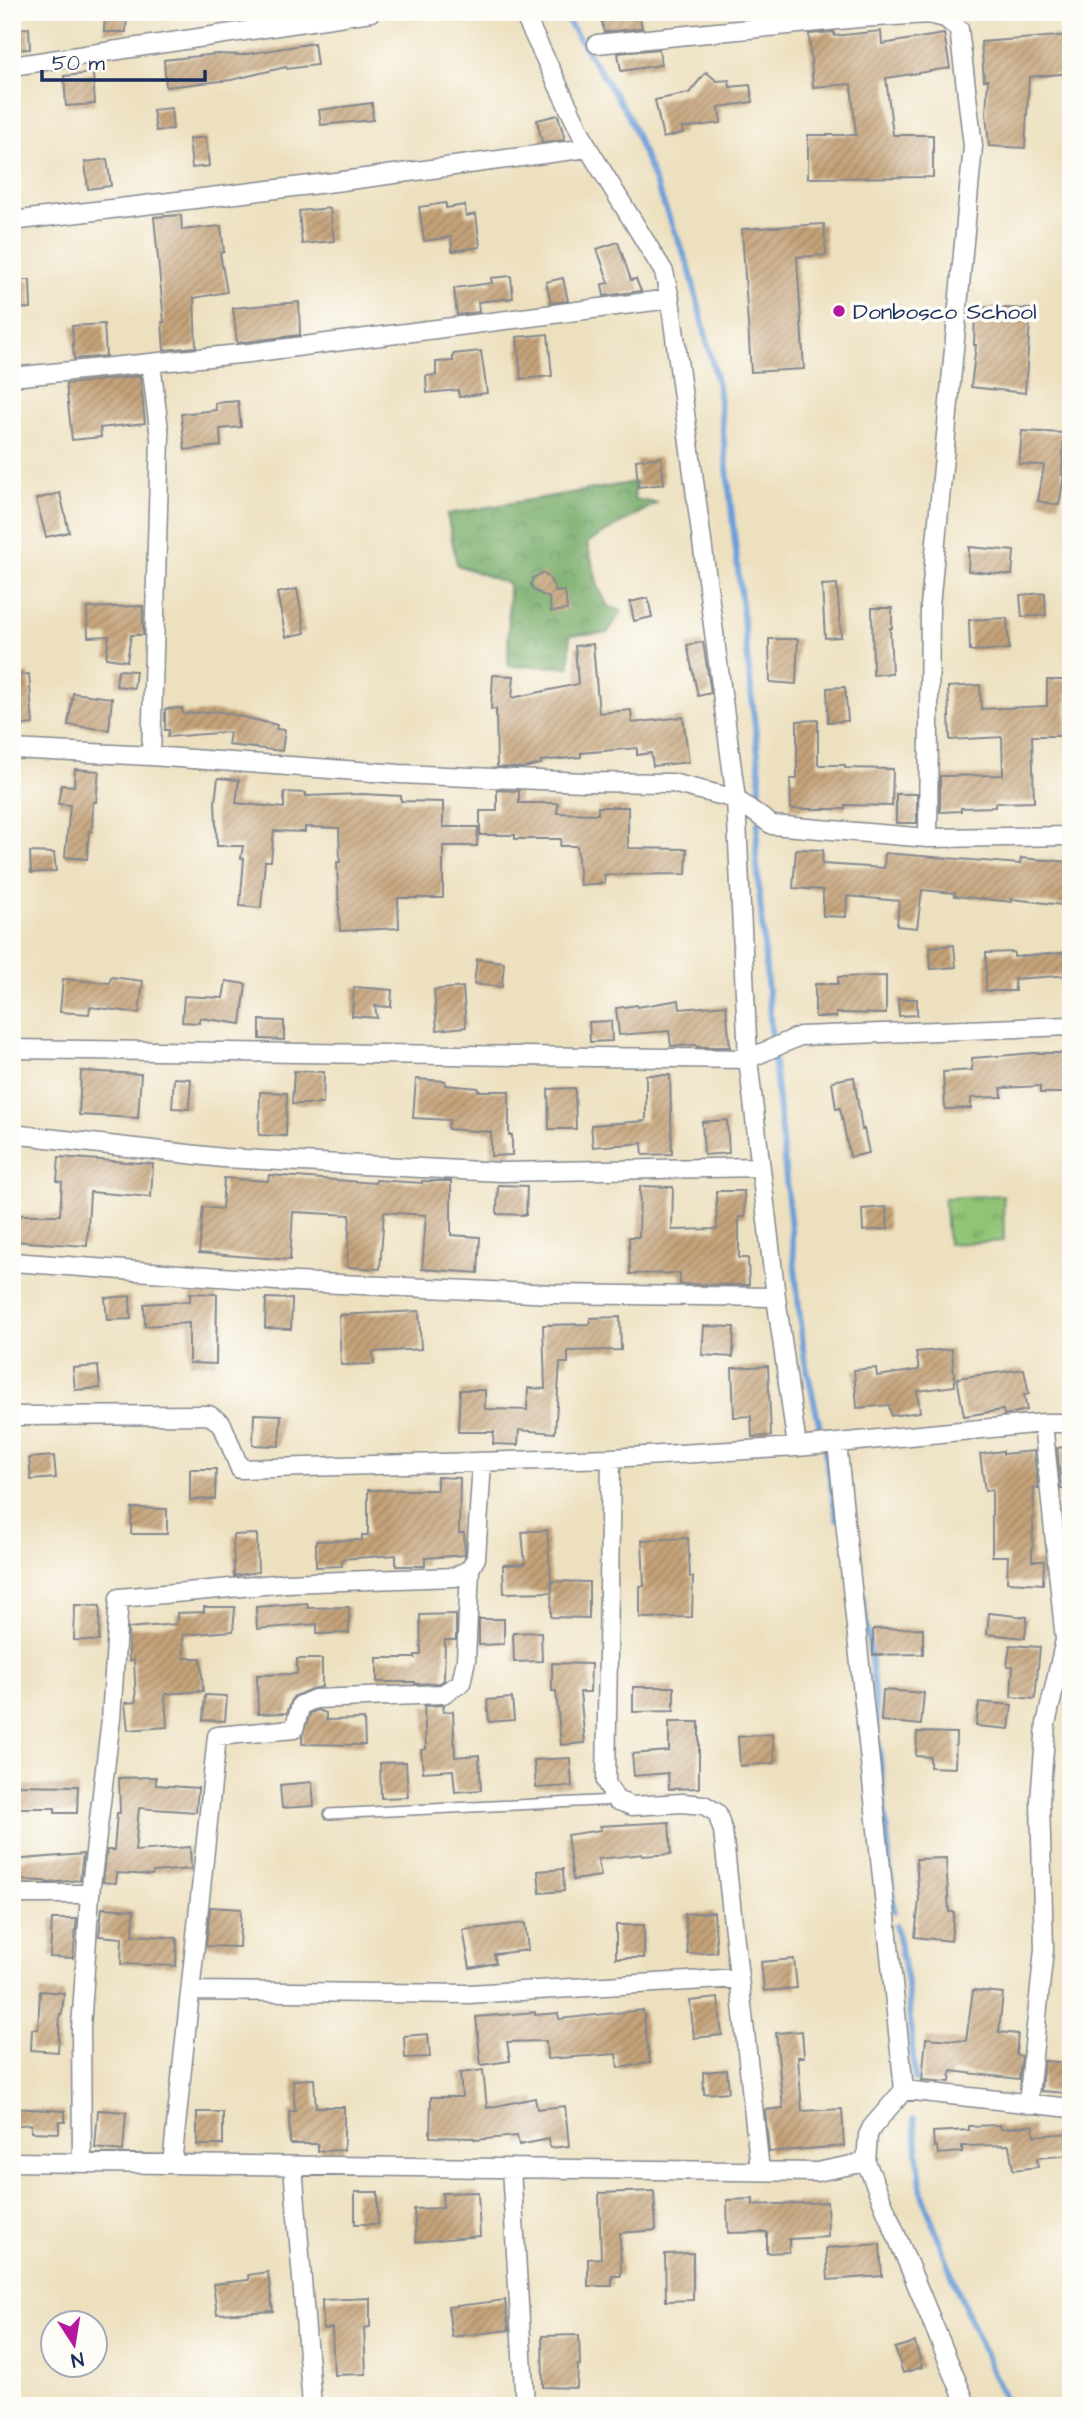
<svg xmlns="http://www.w3.org/2000/svg" width="1083" height="2418" font-family="'Architects Daughter',sans-serif">
	<defs>
		<pattern id="forest-crowns" width="20" height="18" patternUnits="userSpaceOnUse" patternTransform="scale(1.75)"><rect width="20" height="18" fill="#74aa66"/><path d="M2 6a3 3 0 1 1 6 0M12 15a3 3 0 1 1 6 0" fill="none" stroke="#5e8b57"/></pattern>
		<pattern id="park-tufts" width="24" height="20" patternUnits="userSpaceOnUse" patternTransform="scale(1.75)"><rect width="24" height="20" fill="#91c475"/><path d="M3 7l-1-3M5 7V3M7 7l1-3M15 17l-1-3M17 17v-4M19 17l1-3" fill="none" stroke="#76a063"/></pattern>
		<pattern id="building-hatch" width="6" height="6" patternUnits="userSpaceOnUse" patternTransform="scale(1.75)"><rect width="6" height="6" fill="#c5a379"/><path d="M-1 1l2-2M0 6l6-6M5 7l2-2" fill="none" stroke="#9f8566"/></pattern>
	</defs>
	<rect width="100%" height="100%" fill="#fdfcf7"/>
	<filter id="ink" filterUnits="userSpaceOnUse"><feTurbulence type="fractalNoise" baseFrequency=".0143" numOctaves="2"/><feDisplacementMap in="SourceGraphic" scale="14" xChannelSelector="R" yChannelSelector="G"/><feConvolveMatrix kernelMatrix="1 2 1 2 8 2 1 2 1" color-interpolation-filters="sRGB"/></filter>
	<filter id="wash" filterUnits="userSpaceOnUse"><feTurbulence type="fractalNoise" baseFrequency=".00686" numOctaves="4" result="noise"/><feDisplacementMap in="SourceGraphic" scale="28" xChannelSelector="R" yChannelSelector="G"/><feGaussianBlur stdDeviation="1.57" result="paint"/><feColorMatrix in="noise" values="0 0 0 0 0 0 0 0 0 0 0 0 0 0 0 0 0 1.4 0 .05"/><feComposite in="paint" operator="in"/></filter>
	<g filter="url(#wash)">
		<rect width="100%" height="100%" fill="#ede0bf"/>
		<path fill="url(#forest-crowns)" stroke="#486c62" stroke-width="2" d="M636 482 634 499 657 503 587 543 599 589 608 606 622 611 607 633 570 635V667L508 666 509 584 457 565 447 514Z"/>
		<path fill="url(#park-tufts)" stroke="#567a6a" stroke-width="2" d="M1003 1195 1004 1241 948 1244 944 1198Z"/>
		<g fill="none" stroke-linecap="round" stroke-linejoin="round">
			<path stroke="#6b9ed7" stroke-width="6" d="M562 12 628 115 689 267 718 386 760 773 759 808
				M758 822 756 853 772 1040
				M773 1052 804 1356 822 1437
				M825 1451 837 1519
				M857 1553 871 1660 894 1911
				M896 1926 907 1982 915 2080
				M914 2119 922 2194 956 2286 1007 2406"/>
		</g>
		<g id="blocks">
			<path fill="url(#building-hatch)" d="M105 12H127L126 32H104Z
				M600 12H639L642 28 604 32Z
				M29 28 30 49 12 50V29Z
				M881 31 882 44 944 34 950 68 886 78 893 135H933V177L808 178V135H856L851 84 813 87 809 34 834 32V36Z
				M1071 35V73L1029 77 1025 148 989 146 986 113 988 80H984L981 42Z
				M314 43 317 65 287 69 286 67 231 80 166 87 164 60 217 54 241 55Z
				M659 49 661 65 621 71 618 53Z
				M706 72 717 81 729 80 730 87 750 85 753 102 719 107 721 123 682 128 683 133 663 138 655 100 689 93Z
				M93 73 95 104 66 106 64 76Z
				M372 103 373 120 321 125 319 110Z
				M171 108 173 129 156 131 153 110Z
				M558 115 565 140 542 143 537 120Z
				M206 137 209 166 192 168 189 139Z
				M107 159 111 186 88 189 85 162Z
				M446 203V208L465 205 466 216 476 214 480 247 452 251 451 237 424 241 419 207Z
				M330 208 334 241 302 244 299 211Z
				M181 215 182 230 221 226 224 252 220 253 227 292 194 298 196 347 164 350 162 322H164L154 217Z
				M824 224 826 255 797 257 804 369 751 372 742 229Z
				M618 242 631 280 636 279 641 291 604 296 602 284 609 283 597 249Z
				M511 276 513 298 478 302 479 312 457 315 454 288 492 283 491 278Z
				M563 278 568 301 551 303 546 282Z
				M12 280H30L31 308 12 309Z
				M299 302 300 335 237 343 233 308Z
				M975 307 1031 309 1025 393 971 387 976 345H974Z
				M104 324 106 356 74 359 72 326Z
				M548 334 552 376 521 379 517 337Z
				M481 351 487 393 459 397 458 390 427 393 426 376 436 375V362L453 361V354Z
				M140 376 145 423 100 428 101 437 72 440 66 384Z
				M238 401 241 427 220 429 221 446 185 450 181 414 216 410 215 403Z
				M1022 431 1064 433 1062 475 1064 476 1059 505 1038 501 1044 465 1019 464Z
				M661 457 664 484 638 487 636 460Z
				M60 493 69 532 46 537 36 499Z
				M969 547 1014 551 1012 575 968 571Z
				M543 573 550 579 556 592 565 591 567 610 551 612 549 598 533 590 531 584 533 578Z
				M837 584 841 637 825 638 822 585Z
				M297 589 305 633 286 637 277 593Z
				M1045 593 1046 615 1022 617 1020 595Z
				M648 598 652 617 634 621 630 602Z
				M143 606V635H131L127 661 106 658 109 636 88 637 87 608Z
				M872 608H892V628H890L892 673 873 675Z
				M1007 618 1009 649 970 651 969 620Z
				M769 639H798L796 684 770 682Z
				M703 642 711 693 698 696 687 645Z
				M593 644 599 713 631 710 632 723 683 717 689 762 653 766 651 753 637 755V748L581 753V757L541 761V764L523 768 497 767 496 709H491L493 675 514 676 512 698 578 684 575 646Z
				M118 670 136 671 134 688 116 686Z
				M29 674 33 724 16 726 13 675Z
				M1047 680H1067L1066 736H1032L1034 802 995 803V807L961 808V811L940 812V776L1003 775 1002 737 950 740 948 687 980 685 981 709 1047 706Z
				M845 687 848 721 828 722 827 688Z
				M73 693 112 698 109 730 68 725Z
				M182 708 183 714 218 711 277 725 276 729 285 730 282 751 228 745 230 732 168 737 169 730H165V709Z
				M818 720V765H845V768L893 769 892 806 845 805V809H791L790 779H797V721Z
				M75 769 99 771 96 802H93L92 831H89L87 859 65 857 70 805 58 804 61 785 74 786Z
				M218 778 239 780 236 803 284 808V792L306 793V796L362 794 401 796V801L443 802V827H478L477 846H443V898H398L399 928 340 931 337 862H340L339 828 305 827V832L274 831 271 861H265L261 908 240 906 244 859 241 858 243 846H217L215 802Z
				M497 790 519 791V803H558L557 813 598 814V807H628V848L687 849 686 874 604 875 605 883 580 885 577 846H560L561 839H515V835H480V811H497Z
				M896 794H917V823H896Z
				M796 849 823 850 822 864 884 868 885 853 1020 864 1021 858 1071 862V906L1012 899V902L954 896 955 893 922 890 917 928 897 926 899 901 847 896 846 917 823 916V890L793 888Z
				M30 852 54 853 56 871 31 873Z
				M954 945 956 967 931 969 930 947Z
				M1014 952V957L1071 952V975L1014 979 1015 991H986V953Z
				M477 959 504 962 502 987 474 984Z
				M886 976V1014L836 1013V1017H815V984H838V977Z
				M111 977 143 981 139 1013 90 1007 89 1014 60 1012 63 979 110 983Z
				M226 981 246 984 241 1024 200 1018 199 1023 182 1022 184 996 223 998Z
				M354 987 392 990 391 1007 375 1006 377 1018 352 1016Z
				M463 987 466 1027 437 1030 434 990Z
				M898 999H917V1015L899 1016Z
				M679 1000 680 1009 726 1005 730 1047H697V1045L671 1046 669 1031 619 1035 616 1008 637 1005 638 1007Z
				M260 1020 284 1021V1040L260 1039Z
				M611 1021 612 1041 590 1042 589 1022Z
				M1034 1053H1066L1067 1093H1040V1086L1001 1088 1002 1097 971 1098V1108L945 1109 943 1072 972 1070V1058Z
				M81 1071 141 1074 138 1118 79 1115Z
				M294 1071 324 1072 323 1104H292Z
				M646 1075H670L672 1154 643 1155 642 1143 593 1147 591 1125 646 1121Z
				M854 1077 862 1130 864 1129 869 1153 850 1157 840 1108 836 1109 832 1081Z
				M174 1078 191 1079 189 1109 172 1108Z
				M416 1079 445 1081V1085L478 1088V1091H509V1135H512V1155L491 1156V1132L448 1129 449 1120 413 1118Z
				M575 1088 576 1129H549L548 1089Z
				M260 1092 287 1093 286 1136 259 1135Z
				M727 1120 729 1153 704 1155 702 1122Z
				M59 1157 153 1164 151 1197 90 1192 87 1246 12 1241V1215H60L62 1182 57 1181Z
				M269 1175 375 1183 376 1180 422 1183V1181H451V1235L480 1237 478 1273 422 1269 426 1215 384 1212 380 1269 347 1267 350 1215 293 1212 290 1260 199 1253 203 1207 222 1209 224 1178 268 1181Z
				M498 1185 527 1186 526 1215 497 1214Z
				M640 1186 673 1187 672 1230 717 1229 716 1191H744L745 1217H739V1258H748L749 1285 680 1284V1273L630 1274 629 1237H639Z
				M886 1207 888 1229 863 1231 862 1209Z
				M190 1293 217 1294 216 1364 189 1363V1323L145 1326 144 1304 190 1301Z
				M130 1296 131 1319 107 1320 105 1298Z
				M266 1298 292 1299 291 1329 265 1328Z
				M419 1311 421 1349 373 1352 374 1364 341 1365 339 1315Z
				M620 1317 621 1350 568 1351V1363H560L555 1433 519 1430 518 1445 493 1444 494 1432H458L460 1390H485V1409L527 1410 528 1388 545 1389 543 1325 590 1324V1318Z
				M704 1326 734 1327 733 1357 702 1355Z
				M952 1349 955 1386 917 1391 920 1412 891 1416 889 1405 857 1408 854 1370 876 1368 877 1376 919 1370 916 1352Z
				M98 1366 100 1388 75 1390 73 1368Z
				M768 1366 771 1436 752 1437 751 1416 734 1417 732 1368Z
				M1024 1369 1029 1394 1024 1395 1027 1410 1004 1415 1003 1410 964 1416 957 1378Z
				M254 1414 281 1415 279 1446 253 1445Z
				M1071 1446V1489H1061L1057 1448Z
				M1003 1451V1454L1034 1451 1038 1488H1034L1032 1561H1044L1043 1584 1007 1582 1008 1556H992V1490L985 1491 980 1454Z
				M54 1456 56 1478 31 1480 29 1458Z
				M190 1469H216L215 1499 190 1500Z
				M437 1477 460 1478 459 1533H464L465 1555 425 1558V1566H396V1555L342 1559V1566L316 1567V1541L362 1540V1535H368V1490H437Z
				M132 1508 167 1509V1534H131Z
				M547 1530 552 1592 504 1593 503 1565 525 1564 522 1532Z
				M257 1534 258 1572 234 1576 233 1535Z
				M688 1538 690 1577H693L692 1617 640 1618V1586H644L642 1540Z
				M552 1581 589 1582V1618L551 1617Z
				M307 1603 308 1608 349 1607V1633L317 1634V1624L257 1629 256 1607Z
				M75 1605 100 1606 99 1641 74 1640Z
				M204 1607H235L233 1631 183 1635 184 1658H201L203 1691 165 1694 167 1727 128 1730 125 1703 136 1702 134 1660 129 1661 128 1628 177 1624V1613L204 1612Z
				M989 1613 1027 1617 1025 1638 987 1634Z
				M456 1614V1640H445L444 1680 440 1683 415 1684V1682H377V1658H415V1655H421L420 1615Z
				M479 1619H504V1644L479 1645Z
				M923 1628V1654L873 1655V1629Z
				M541 1632 542 1661 514 1662 513 1633Z
				M1010 1645 1040 1647 1035 1699 1011 1697 1013 1666H1007Z
				M297 1659H322V1687L311 1689 293 1697 287 1713 258 1714 257 1675 297 1674Z
				M552 1663 591 1664 590 1692H580L585 1743 561 1745 556 1691H552Z
				M633 1687H674V1711L633 1712Z
				M883 1690 924 1693 921 1725 881 1721Z
				M205 1695 227 1696 225 1721 203 1720Z
				M512 1698 514 1720 489 1722 487 1700Z
				M979 1702 1012 1705 1009 1729 976 1726Z
				M444 1705 443 1712 453 1711 455 1757 479 1755 481 1790 455 1792 453 1770 423 1772 421 1750 426 1749 424 1706Z
				M318 1710 326 1713V1720L364 1719 365 1745 302 1744V1736L310 1713Z
				M669 1722H699V1788L669 1789 668 1773 634 1776 632 1754 669 1751Z
				M917 1732 956 1733 955 1768 930 1767V1757L916 1756Z
				M772 1734 775 1763 740 1766 738 1737Z
				M570 1758 572 1786 536 1788 534 1760Z
				M406 1762 408 1797 381 1798 380 1763Z
				M156 1777V1785L198 1788 196 1812 139 1808 135 1851 190 1847 191 1869 153 1872 152 1875 117 1873 116 1883 103 1882 107 1850H114L117 1813H120L119 1778Z
				M312 1782 314 1806 282 1808 280 1785Z
				M12 1785 78 1786 77 1813H55V1808H12Z
				M669 1822 671 1854 642 1856V1854L598 1859 601 1876 573 1880 567 1835 601 1830 600 1826Z
				M83 1854 80 1880 48 1883 44 1881 12 1880V1860Z
				M946 1858 949 1912H954L951 1941 915 1937 919 1900 916 1859Z
				M563 1869 564 1891 540 1893 538 1871Z
				M210 1907 241 1909 239 1947 206 1946Z
				M102 1908 134 1910 133 1935 177 1938 176 1966 121 1964 122 1938 99 1936Z
				M714 1912 717 1952 688 1954 685 1914Z
				M52 1919H77L73 1958 50 1957Z
				M525 1923 528 1950 494 1954 496 1963 470 1968 463 1930Z
				M616 1925H644V1958H616Z
				M794 1959 797 1988 764 1991 761 1962Z
				M973 1990 1003 1993 999 2032 1018 2034 1016 2055 1022 2056 1019 2079 951 2071 950 2082 922 2080 926 2038 966 2041Z
				M40 1991 64 1993 62 2014H60L58 2052 31 2050 32 2029H38Z
				M718 1998 722 2035 694 2038 690 2001Z
				M643 2010 650 2063 618 2068 616 2054 547 2059 546 2041 507 2042 510 2061 481 2065 476 2017 535 2012V2015L558 2013 559 2019Z
				M802 2031 804 2057H798L802 2111 842 2109 844 2146 769 2152 765 2110 783 2108 776 2033Z
				M428 2034 430 2057 405 2058 404 2036Z
				M1044 2061 1069 2063 1066 2093 1041 2091Z
				M483 2070 487 2108 535 2098 537 2109 565 2106 569 2146 550 2148 549 2139 519 2145 517 2136 475 2140 474 2138 430 2137 431 2097H462L460 2073Z
				M727 2070 729 2092 704 2094 703 2072Z
				M314 2079 316 2107H344V2150L318 2151V2144H290L289 2111H295L293 2080Z
				M12 2108 65 2111V2122H59V2133L31 2132V2124L12 2126Z
				M98 2110 126 2112 123 2151 95 2148Z
				M197 2112H223V2145H197Z
				M1000 2125 1001 2129 1033 2125 1034 2136 1069 2133 1070 2155 1037 2158 1038 2167 1013 2170 1009 2145 962 2146V2152L938 2154 937 2146 934 2147 933 2132 969 2130V2126Z
				M654 2191 656 2230 620 2233 621 2276H612V2286H588V2259L601 2258 599 2193Z
				M355 2192H378V2224H355Z
				M478 2192 480 2236 416 2242 414 2209 443 2208 442 2193Z
				M753 2199V2205L827 2202 828 2237 789 2239V2252L767 2253V2232L728 2233 727 2200Z
				M880 2244 882 2276 828 2280 826 2248Z
				M693 2253V2300L666 2301 665 2254Z
				M268 2272 273 2311 217 2314 213 2284 249 2280 248 2275Z
				M370 2298V2327L364 2328 366 2374 334 2375 332 2328 323 2329 322 2300Z
				M505 2300 509 2330 452 2337 448 2307Z
				M579 2335 580 2365H578L577 2388 543 2387 542 2336Z
				M915 2342 922 2367 903 2373 895 2348Z"/>
		</g>
	</g>
	<g filter="url(#ink)">
		<use href="#blocks" fill-opacity="0" stroke="#84888e" stroke-width="2"/>
		<g fill="none" stroke-linecap="round" stroke-linejoin="round">
			<g stroke="#84888e" stroke-width="12">
				<path id="service" d="M329 1814 616 1800"/>
			</g>
			<g stroke="#84888e" stroke-width="21">
				<path id="minor" d="M523 12 588 148 664 272 670 299 736 799 748 1059 776 1297 797 1447
					M597 44 859 18 929 14 945 18 959 29 973 146 930 606 928 838
					M12 66 371 12
					M12 221 335 182 588 148
					M151 363 160 438 151 756
					M12 377 249 353 670 299
					M12 749 151 756 400 774 584 782 672 783 736 799 772 825 928 838 1071 836
					M12 1049 748 1059 800 1036 1071 1026
					M12 1134 223 1158 501 1172 761 1167
					M12 1262 276 1281 553 1294 776 1297
					M12 1416 209 1415 222 1424 240 1469 611 1458 797 1447 1043 1423H1071
					M837 1443 904 2090 872 2127 868 2135 866 2162 967 2406
					M611 1458 606 1782 616 1800 632 1806 682 1803 704 1805 717 1813 723 1831 760 2170
					M12 1894H90
					M191 1991 469 1994 739 1978
					M904 2090 1071 2108
					M1028 2104 1044 1949 1040 1801 1046 1724 1065 1640 1043 1423
					M12 2162 817 2172 866 2162
					M82 2163 81 2028 90 1894 111 1719 119 1598 286 1583 455 1577 470 1569 476 1558 482 1462
					M172 2164 217 1736 294 1729 301 1705 315 1699 443 1694 461 1683 466 1660 470 1569
					M293 2166 312 2406
					M511 2168 525 2406"/>
			</g>
			<use href="#service" stroke="#fff" stroke-width="9"/>
			<use href="#minor" stroke="#fff" stroke-width="18"/>
		</g>
	</g>
	<circle fill="#b5179e" stroke="#fdfcf7" stroke-width="2.5" cx="839" cy="311" r="7"/>
	<g text-anchor="middle" stroke-width="7" stroke-linejoin="round" paint-order="stroke">
		<g font-size="23" fill="#1b2f5e" stroke="#fdfcf7" text-anchor="start">
			<text x="853" y="319">Donbosco School</text>
		</g>
	</g>
	<rect width="1083" height="2418" fill="none" stroke="#fdfcf7" stroke-width="42"/>
	<g transform="translate(74 2344) rotate(168)"><circle r="33" fill="#fdfcf7" stroke="#a3aaba" stroke-width="2"/>
	<path d="M0-5L12 26L0 18L-12 26Z" fill="#b5179e"/>
	<text y="-10" font-size="19" font-weight="bold" text-anchor="middle" fill="#1b2f5e">N</text>
	</g>
	<path d="M42 70v10h163v-10" fill="none" stroke="#1b2f5e" stroke-width="3.5"/>
	<text x="52" y="70" font-size="21" fill="#1b2f5e" stroke="#fdfcf7" stroke-width="5" paint-order="stroke">50 m</text>
</svg>
